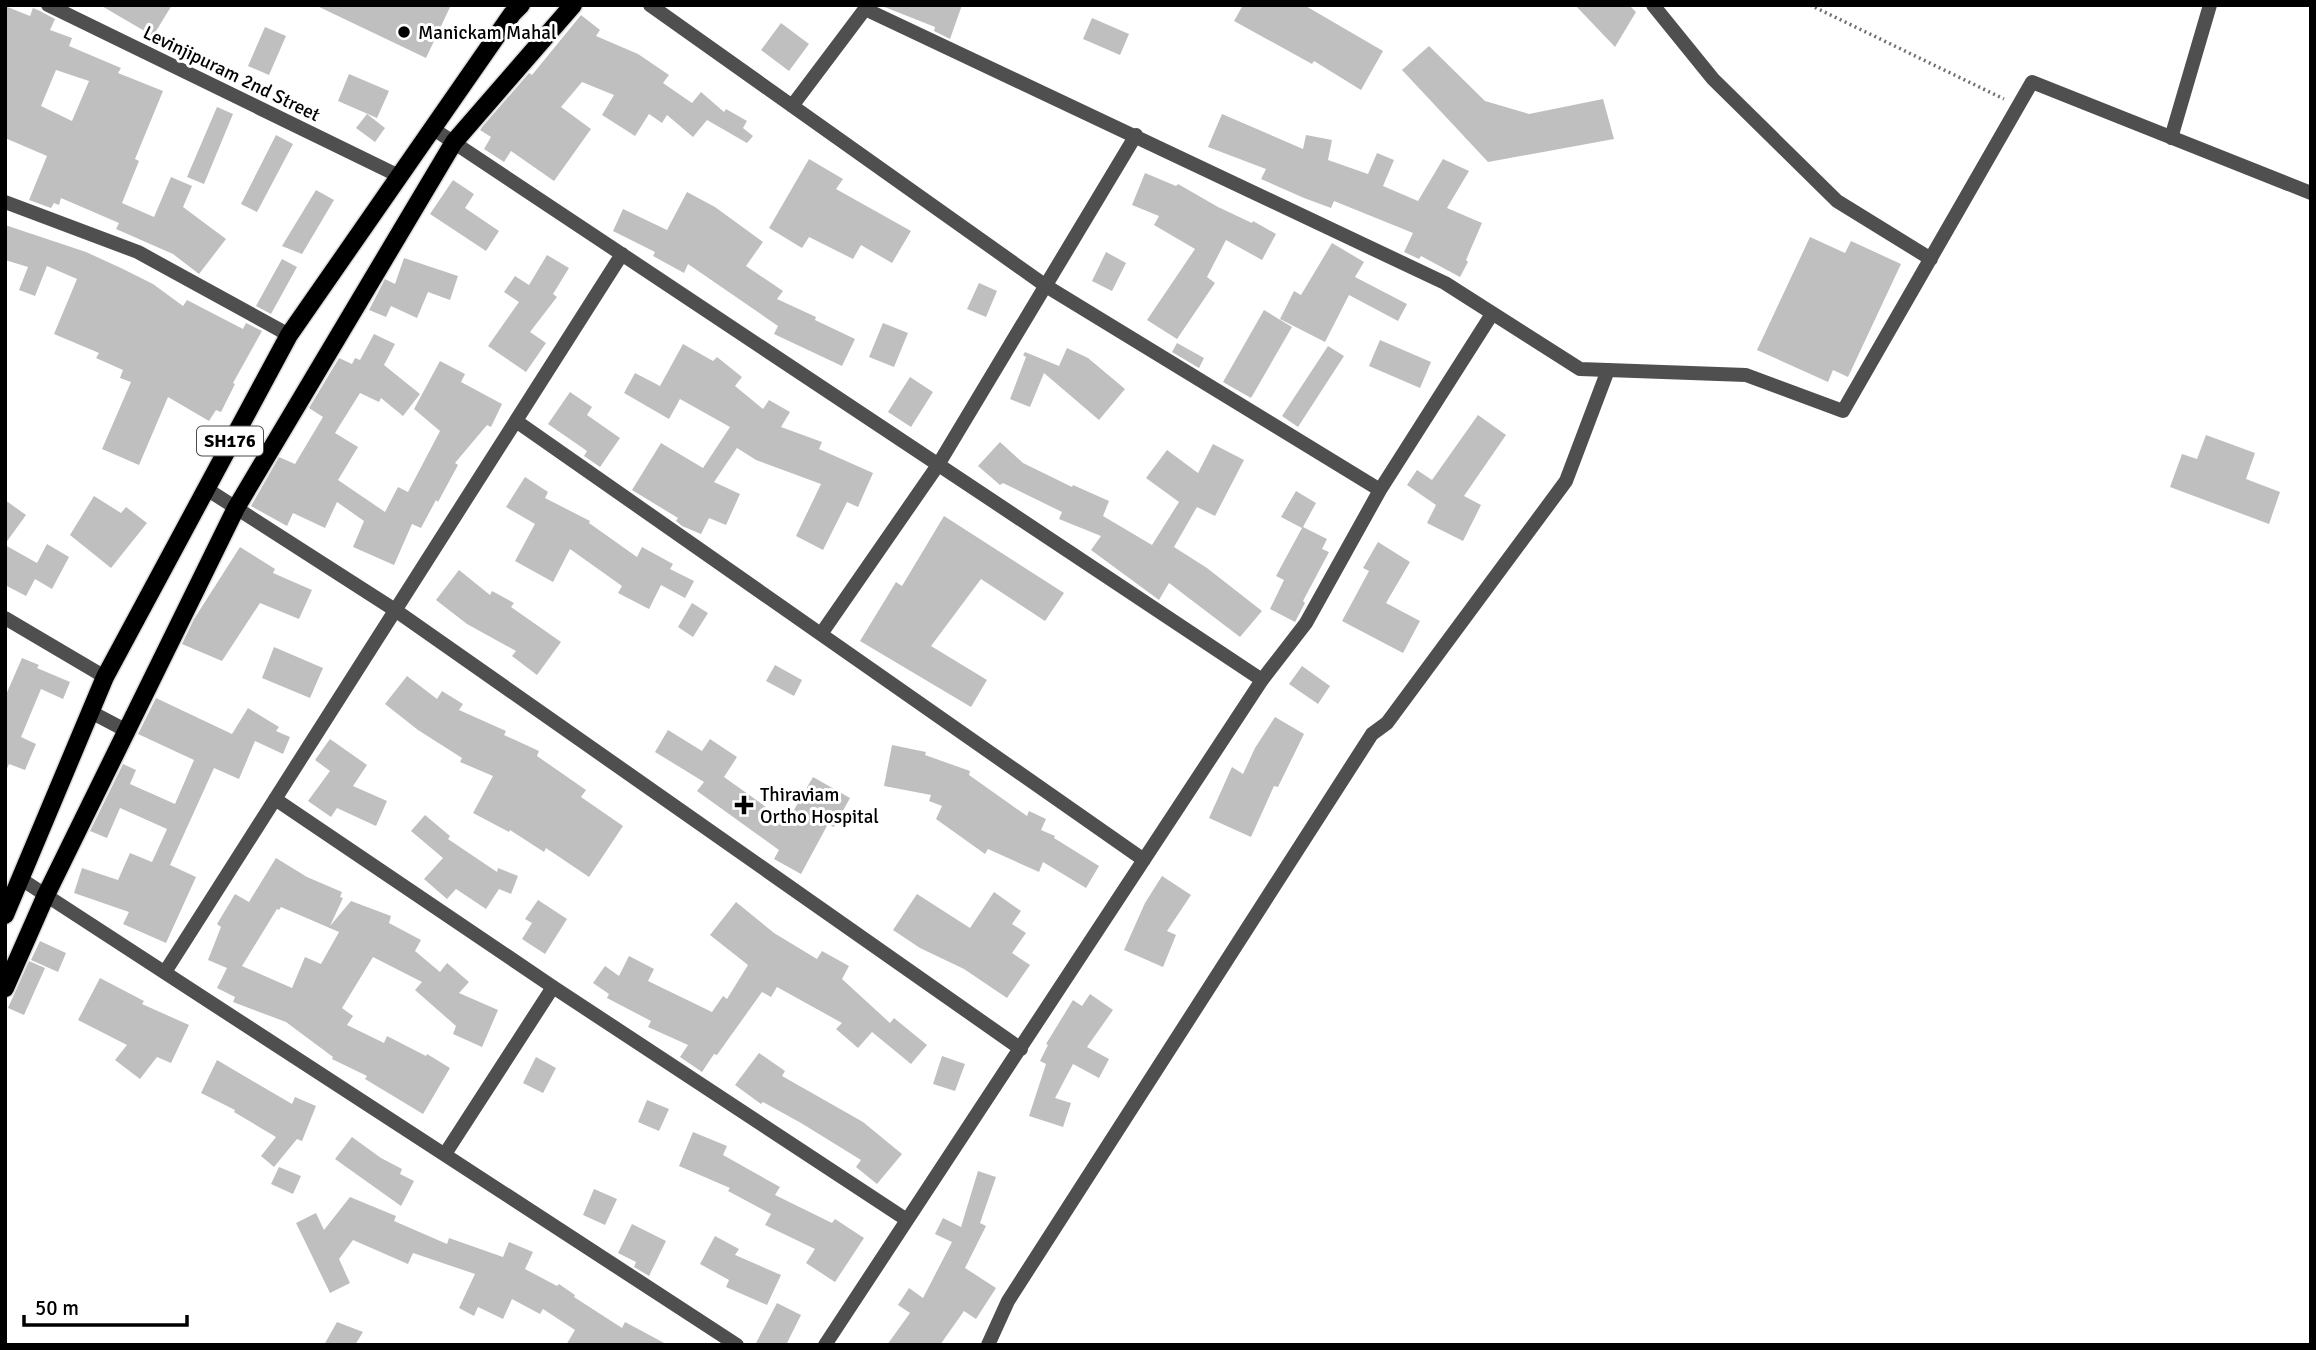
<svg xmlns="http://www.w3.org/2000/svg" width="2316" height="1350" font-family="Signika,sans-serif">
	<rect width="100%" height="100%" fill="#fff"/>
	<path fill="#bfbfbf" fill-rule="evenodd" d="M100 5H172L153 36Z
		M315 5H451L426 58Z
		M962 5 950 39 934 31 935 27 882 6Z
		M1243 5H1304L1383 51 1361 90 1314 61 1312 64 1234 21Z
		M1575 5H1629L1636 12 1615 47Z
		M5 6 30 16 33 8 40 11 55 19 50 30 72 38 69 46 121 68 118 73 163 91 135 159 139 161 122 203 154 217 171 177 192 186 183 207 226 239 199 274 173 254 116 229 119 223 61 198 59 205 54 203 51 208 29 200 47 156 5 138ZM56 70 89 81 72 121 41 106Z
		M581 15 600 30 596 36 638 54 669 75 663 83 692 103 701 92 724 112 726 109 747 121 743 128 753 136 747 143 707 120 693 137 667 115 662 123 649 114 635 136 602 115 614 95 582 82 561 107 591 129 554 181 511 151 504 162 484 149 491 137 480 130 482 127 529 73 532 75Z
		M1092 18 1129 34 1120 55 1083 39Z
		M781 23 809 44 789 71 761 50Z
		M265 27 286 36 269 75 248 66Z
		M1429 46 1485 101 1529 114 1603 99 1614 139 1488 162 1402 70Z
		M349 74 389 91 377 118 338 101Z
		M217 107 233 114 204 184 187 177Z
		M367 114 385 128 375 142 356 128Z
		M1222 114 1303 149 1306 135 1332 140 1328 160 1368 174 1377 153 1394 160 1383 186 1418 201 1443 159 1469 171 1447 208 1482 223 1466 260 1468 262 1460 277 1421 256 1419 259 1404 252 1413 233 1334 201 1331 208 1304 198 1261 179 1266 169 1208 147Z
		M276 135 293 144 257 212 241 204Z
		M809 159 843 179 836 189 911 231 892 263 861 245 853 259 809 237 802 248 769 228Z
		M1145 173 1176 186 1178 184 1218 207 1252 223 1253 221 1276 234 1262 260 1226 240 1207 277 1215 283 1177 339 1147 320 1195 249 1154 225 1159 216 1132 205Z
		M453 180 474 194 465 208 499 231 486 251 430 214Z
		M316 190 334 200 302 254 282 246Z
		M687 192 715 207 763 242 746 266 783 291 777 299 816 317 815 320 855 339 842 366 774 334 778 326 688 264 684 273 653 256 655 252 613 231 623 209 667 230Z
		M5 225 86 252 123 269 153 284 183 306 187 300 243 329 246 323 262 331 233 383 235 384 221 412 216 410 209 421 168 397 139 465 102 449 131 382 120 378 123 370 96 358 99 353 54 334 77 279 47 266 35 296 19 290 28 267 5 260Z
		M1810 237 1845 253 1851 241 1901 264 1848 377 1833 370 1828 382 1757 350Z
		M1332 243 1364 262 1355 277 1407 304 1398 321 1349 295 1325 342 1280 319 1294 291 1301 295Z
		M1106 252 1126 263 1112 291 1092 281Z
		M547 255 569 268 553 294 557 297 530 332 546 343 526 372 488 346 519 302 504 292 515 276 529 285Z
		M404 258 458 276 450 300 428 292 417 318 391 306 386 317 369 310 385 279 395 284Z
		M282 259 297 267 271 314 256 306Z
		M979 283 997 291 986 317 967 309Z
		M1264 310 1292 327 1251 398 1223 382Z
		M883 323 908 333 894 367 869 357Z
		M374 334 395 344 384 365 420 394 403 416 381 398 379 402 360 393 335 433 358 447 338 480 385 512 398 487 408 492 440 431 414 409 440 361 465 374 461 382 502 404 491 427 487 425 455 463 458 465 438 502 436 500 421 528 412 524 394 565 353 547 364 521 337 502 325 528 293 513 287 526 251 506 279 457 295 464 323 417 309 408 339 358 352 364 355 358 360 360Z
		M1380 340 1431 362 1420 388 1369 366Z
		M1177 343 1204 358 1199 368 1172 352Z
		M683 344 713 361 717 357 742 377 735 386 763 409 769 400 790 412 781 427 822 442 819 449 873 473 858 507 847 502 823 550 796 536 821 484 756 460 737 448 714 482 740 494 726 525 709 518 701 534 682 526 676 521 678 518 632 490 661 443 703 468 730 427 680 399 669 419 624 393 635 373 660 386Z
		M1328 346 1344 356 1298 427 1282 416Z
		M1067 348 1088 358 1125 389 1099 420 1044 373 1030 407 1010 399 1026 357 1023 355 1025 352 1059 366Z
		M910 377 933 392 911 427 888 412Z
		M570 392 592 407 587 415 620 438 600 467 584 456 587 451 548 424Z
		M1478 415 1506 435 1464 496 1481 505 1463 541 1427 523 1436 505 1407 485 1417 470 1432 480Z
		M2206 435 2255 453 2246 479 2280 492 2269 524 2170 487 2182 454 2197 459Z
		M1000 442 1023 463 1072 487 1073 485 1109 501 1103 516 1152 545 1179 502 1146 478 1167 450 1198 473 1213 444 1244 460 1215 516 1197 507 1174 547 1207 568 1262 611 1240 637 1169 583 1159 600 1091 550 1101 536 1059 519 1062 512 1003 483 1000 485 978 466Z
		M525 477 548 492 545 498 590 521 589 523 637 557 642 547 673 564 670 569 694 581 685 598 661 585 649 609 618 593 622 586 570 549 553 582 515 561 535 524 506 507Z
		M1296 491 1316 503 1303 527 1327 539 1322 549 1329 552 1303 601 1305 603 1295 622 1270 609 1284 580 1276 576 1302 528 1281 517Z
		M94 496 121 513 126 507 147 523 111 568 70 535Z
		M5 500 26 515 5 544Z
		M944 516 1064 593 1045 621 981 579 931 646 987 680 971 707 860 641 896 582 902 586Z
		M1378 542 1410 562 1386 603 1420 621 1403 653 1342 621 1369 571 1363 568Z
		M47 544 69 557 52 589 35 579 26 596 5 585V545L37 563Z
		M240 547 275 569 273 573 312 590 299 619 260 603 222 661 182 644 194 619Z
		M459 570 490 595 492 591 514 603 511 607 561 642 537 675 512 656 516 651 467 624 436 600Z
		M692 603 708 613 693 637 678 627Z
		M274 647 323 668 310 698 262 678Z
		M22 658 39 665 37 668 70 682 63 699 41 689 21 737 36 744 25 770 9 764 5 773V697Z
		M775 665 802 680 794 696 766 681Z
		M1302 666 1330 686 1318 704 1289 684Z
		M407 676 437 699 442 691 463 704 459 710 506 731 504 735 539 751 537 756 586 790 581 797 623 826 589 877 546 848 544 852 510 830 509 832 473 813 493 776 460 762 462 758 418 730 385 704Z
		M156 698 232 734 248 708 279 727 276 731 290 737 283 754 255 741 239 779 214 768 170 865 196 877 166 943 123 924 129 912 74 893 82 868 118 880 130 853 152 862 167 829 120 808 107 838 90 831 123 764 136 770 130 784 175 804 194 760 138 734Z
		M1275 717 1304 734 1278 787 1274 786 1251 837 1209 818 1232 767 1243 774 1255 748Z
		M668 730 702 751 710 739 737 757 724 777 787 822 813 777 850 798 834 827 828 824 801 874 774 859 779 850 697 791 704 782 655 752Z
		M330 739 367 765 353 786 387 801 376 826 337 808 331 817 308 801 330 771 315 760Z
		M892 745 926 752 925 755 970 771 969 775 1027 816 1029 811 1046 819 1041 830 1055 836 1054 838 1099 866 1086 888 1043 862 1039 872 988 849 985 854 936 819 942 806 929 801 931 795 884 786Z
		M425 815 450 836 448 839 497 872 498 868 518 876 511 894 499 889 486 909 456 889 447 899 424 879 443 858 411 831Z
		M276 858 307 877 342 892 340 897 343 898 330 926 351 901 391 916 389 923 421 940 415 951 440 972 447 963 469 982 459 993 498 1010 482 1047 453 1034 456 1026 415 990 422 982 373 957 342 1008 353 1016 347 1025 384 1043 387 1036 426 1056 427 1054 450 1068 423 1114 365 1079 367 1076 332 1059 333 1057 286 1022 233 1002 235 997 217 988 227 968 208 960 221 927 217 924 235 894 249 902ZM281 907 339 932 321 964 305 957 292 988 242 966 277 909 279 910Z
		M1162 876 1191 895 1167 931 1176 935 1163 967 1124 950 1145 903Z
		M994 892 1021 911 1012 924 1026 933 1012 953 1030 965 1007 998 964 969 920 948 893 930 917 894 970 928Z
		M538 900 567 919 545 954 522 939 532 923 525 919Z
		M736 902 774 933 817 959 822 951 849 966 842 979 890 1023 894 1018 927 1045 911 1064 872 1032 858 1048 836 1029 842 1023 777 987 771 997 762 992 717 1055 714 1054 702 1072 680 1057 688 1045 648 1027 651 1021 607 998 609 994 593 983 605 966 619 976 629 956 654 969 648 981 712 1012 723 996 727 999 748 965 710 935Z
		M40 941 66 953 58 972 31 960Z
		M29 961 45 968 24 1015 8 1008Z
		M100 978 144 1001 142 1004 189 1025 171 1063 157 1057 140 1079 115 1060 127 1045 78 1020Z
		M1090 994 1113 1010 1087 1047 1109 1059 1099 1078 1073 1064 1055 1098 1071 1103 1063 1127 1029 1116 1046 1064 1040 1061 1048 1045 1046 1044 1073 1000 1082 1006Z
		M759 1053 785 1071 782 1076 863 1122 902 1154 877 1184 856 1167 861 1160 801 1123 763 1102 761 1104 735 1085Z
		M942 1056 965 1064 955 1091 933 1084Z
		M536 1057 556 1068 543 1093 523 1083Z
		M217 1060 292 1104 295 1097 316 1106 302 1141 297 1139 274 1167 261 1156 276 1137 234 1112 235 1110 201 1093Z
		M647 1100 669 1109 659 1131 638 1122Z
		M693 1132 727 1146 723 1155 780 1187 775 1195 832 1223 835 1219 864 1238 835 1282 806 1263 815 1249 765 1225 771 1214 728 1191 730 1188 679 1166Z
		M352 1137 381 1158 402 1169 400 1174 414 1181 401 1206 335 1159Z
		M279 1167 301 1176 293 1194 271 1184Z
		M978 1171 996 1177 980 1223 986 1226 965 1268 996 1288 976 1319 964 1311 940 1345H887L910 1313 898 1305 909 1288 923 1298 952 1242 935 1234 943 1218 961 1227Z
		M594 1189 617 1199 605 1225 583 1215Z
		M350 1197 396 1216 394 1221 447 1244 449 1238 503 1257 509 1242 533 1252 525 1269 557 1286 559 1284 575 1295 574 1297 622 1328 625 1322 668 1345H566L575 1330 543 1309 540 1314 512 1299 503 1319 478 1307 474 1316 459 1308 475 1274 413 1253 408 1264 353 1240 339 1259 350 1283 330 1293 296 1223 316 1213 324 1230Z
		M632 1224 666 1241 649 1276 634 1267 636 1262 618 1253Z
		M715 1236 739 1249 735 1255 781 1275 767 1305 726 1287 729 1280 700 1264Z
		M777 1303 801 1315 786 1345H755Z
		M337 1322 363 1332 355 1345H324Z"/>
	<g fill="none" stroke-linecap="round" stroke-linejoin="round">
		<g stroke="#dbdbdb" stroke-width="21">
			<path id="primary" d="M5 915 105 677 289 335 512 14 521 5
				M5 988 46 895 236 508 454 142 573 5"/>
		</g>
		<path stroke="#717171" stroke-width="3.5" stroke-dasharray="2 3.5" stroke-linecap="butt" d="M1810 5 2004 99"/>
		<path stroke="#4f4f4f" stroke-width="14" d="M48 5 399 176
			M650 5 1046 286 1380 490 1492 314
			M1653 5 1713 79 1837 201 1931 259
			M792 106 865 9 1445 283 1580 369 1746 375 1843 411 2032 82 2311 193
			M432 128 1262 680
			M2171 138 2210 5
			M5 202 138 252 289 335
			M516 421 1144 860
			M205 488 395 610 1021 1049
			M5 618 105 677
			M821 634 938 465 1136 135
			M89 711 127 731
			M275 799 553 987 907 1220
			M21 879 737 1345
			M165 972 622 254
			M445 1154 553 987
			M825 1345 1262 680 1306 623 1380 490
			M988 1345 1008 1301 1372 734 1387 723 1566 481 1608 370"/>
		<use href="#primary" stroke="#000" stroke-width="18"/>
	</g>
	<g fill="#000" stroke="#fff" stroke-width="2.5">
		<circle cx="404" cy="32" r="7"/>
		<path d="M740.5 794.5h7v7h7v7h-7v7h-7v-7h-7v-7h7z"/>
	</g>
	<g text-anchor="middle" stroke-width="6" stroke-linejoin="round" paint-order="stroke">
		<rect fill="#fff" stroke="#4c4c4c" stroke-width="2" x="197" y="426.5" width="66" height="29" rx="5"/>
		<g font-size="18" font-weight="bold" fill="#000">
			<text x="230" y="447">SH176</text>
		</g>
		<g font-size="19" fill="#000" stroke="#fff" text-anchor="start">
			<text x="418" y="39">Manickam Mahal</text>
			<text x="760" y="801">Thiraviam<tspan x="760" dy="22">Ortho Hospital</tspan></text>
		</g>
		<g font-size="19" fill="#000" stroke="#fff">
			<text transform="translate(232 73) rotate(26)" y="7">Levinjipuram 2nd Street</text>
		</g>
	</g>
	<rect width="2316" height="1350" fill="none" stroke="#000000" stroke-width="14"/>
	<path d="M24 1315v10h163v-10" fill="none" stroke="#000000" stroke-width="3.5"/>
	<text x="35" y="1315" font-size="21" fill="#000000" stroke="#ffffff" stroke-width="5" paint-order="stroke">50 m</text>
</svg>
